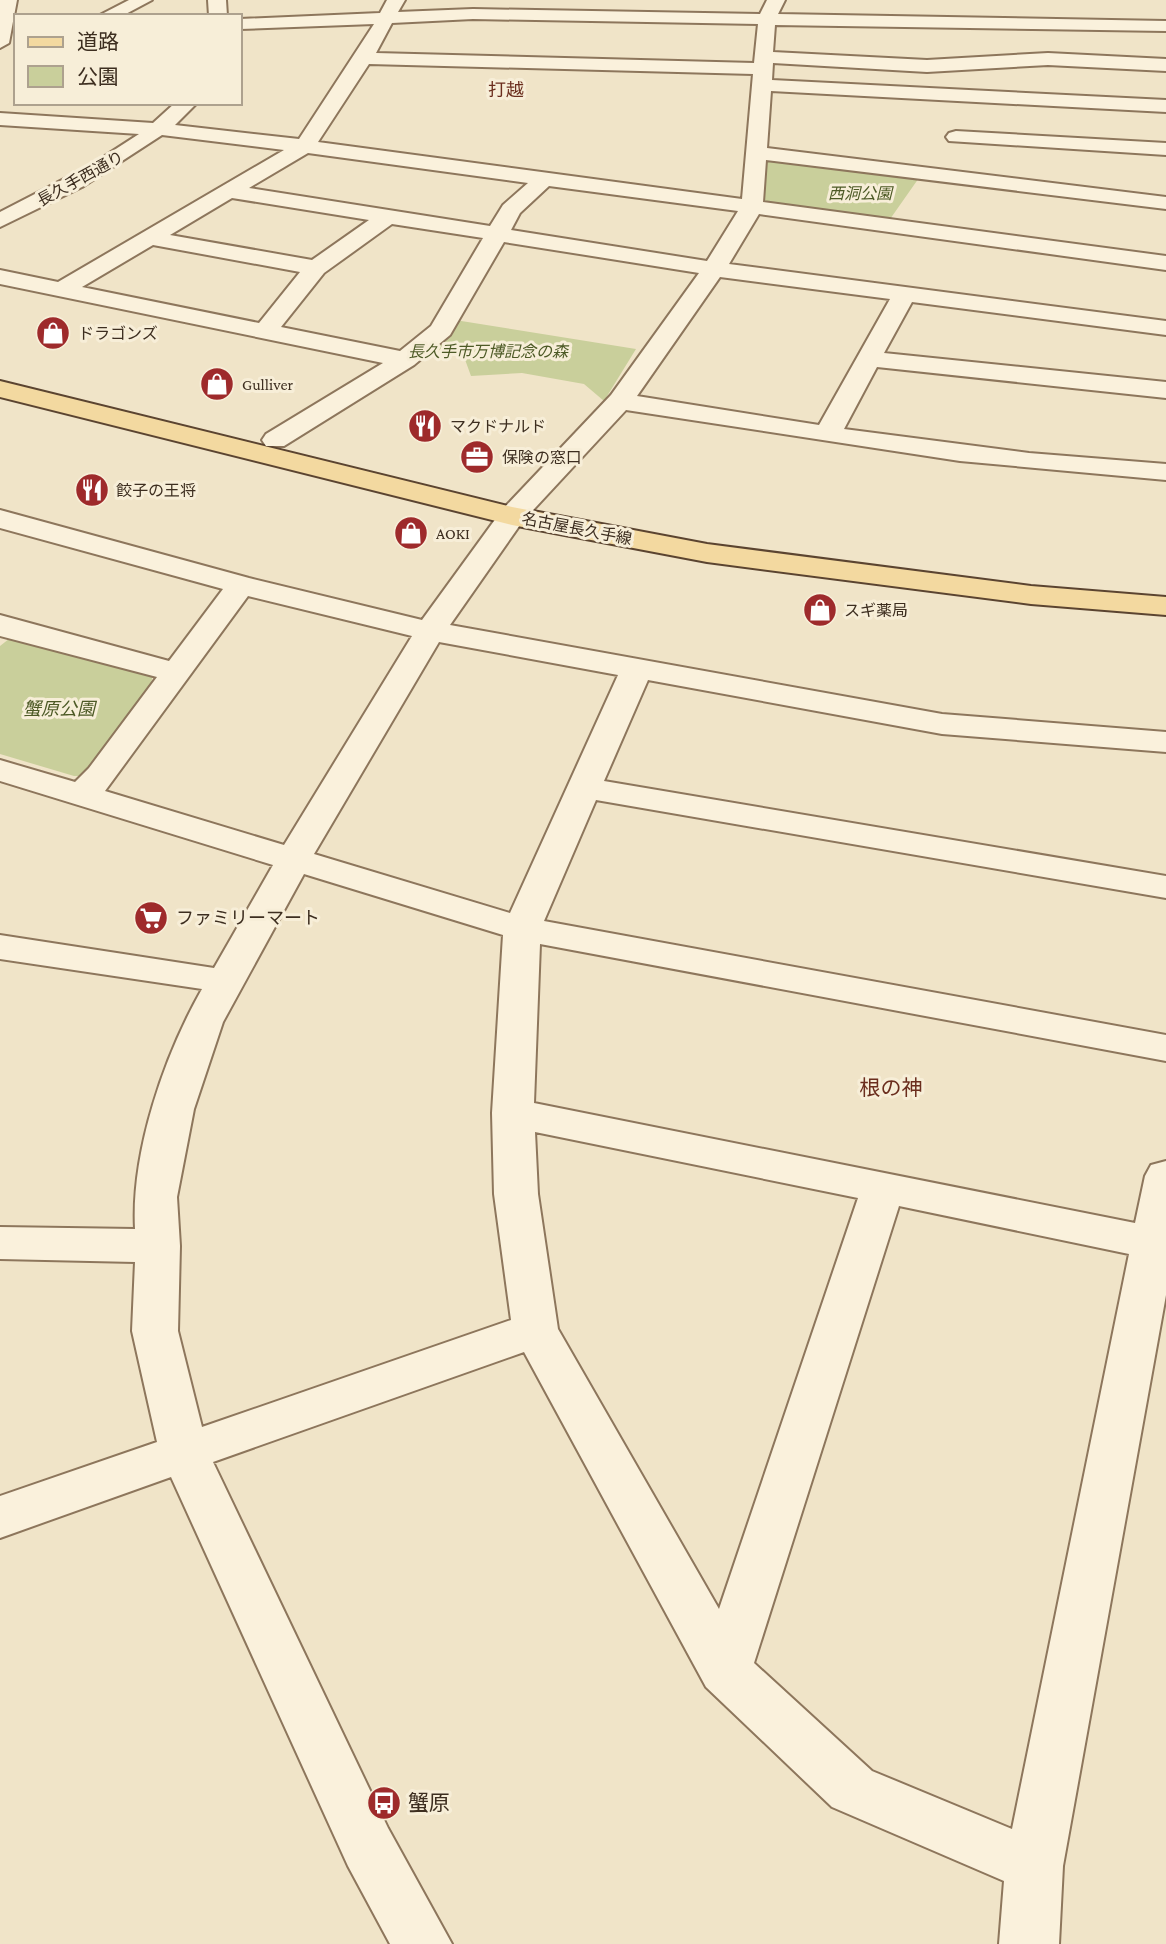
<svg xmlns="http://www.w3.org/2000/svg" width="1166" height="1944" font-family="'Crimson Pro','Noto Sans JP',serif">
	<rect width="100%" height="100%" fill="#f0e4c8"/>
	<path fill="#c9cf9b" d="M764 156 921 175 888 222 761 205Z
		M455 320 636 349 604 401 584 384 522 373 471 376 463 354 426 348Z
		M14 635 153 674 151 684 86 776H74L0 754V646Z"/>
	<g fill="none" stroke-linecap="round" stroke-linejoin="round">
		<g stroke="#8d765c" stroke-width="4">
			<path id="minor" d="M0 0H17L9 43 0 48Z
				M129 0H152L122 16H98Z
				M208 0H226L227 16H209Z
				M387 0H405L398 12 473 9 760 14 767 0H785L778 14 1166 21V31L775 25 773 52 927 60 1048 53 1166 59V71L1048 65 927 72 773 63 772 80 1166 100V112L771 91 767 148 1166 197V209L766 160 763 202 1166 256V270L759 214 729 264 1166 321V335L912 302 884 353 1166 382V398L877 367 844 429 1029 453 1166 464V480L960 461 626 410 522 522 450 625 942 714 1166 732V752L942 734 648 680 604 781 1166 876V898L596 800 544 921 1166 1035V1061L540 944 534 1103 1135 1223 1145 1176 1151 1165 1166 1161V1295L1063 1866 1059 1944H999L1004 1881 832 1807 706 1687 524 1352 213 1462 388 1828 452 1944H390L348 1866 171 1477 0 1538V1496L157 1442 132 1331 135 1262 0 1259V1227L135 1229C131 1152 164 1056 202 989L0 959V935L214 968 273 865 0 781V760L75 782 89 768 157 677 0 636V615L169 661 223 589 0 528V510L249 578 422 620 502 510 611 395 699 273 504 242 450 335 414 365 284 446H266L262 440 266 434 383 363 0 284V270L58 282 284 150 162 135 82 187 0 227V212L91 165 139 134 0 125V113L153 123 175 103H197L175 125 299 139 374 24 240 29V19L380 13ZM473 19 758 24 754 63 376 53 392 23ZM369 64 753 74 742 199 318 142ZM308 153 528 183 503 205 490 226 249 188ZM549 186 738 211 707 261 511 230 520 213ZM232 198 369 220 312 260 170 235ZM392 224 483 238 431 326 400 351 281 327 324 273ZM153 245 300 272 259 323 82 287ZM720 277 890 299 819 425 637 396ZM248 596 412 636 284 845 105 791ZM439 642 618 675 510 913 314 854ZM304 874 503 935 492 1113 494 1194 511 1320 202 1427 178 1331 180 1246 177 1197 194 1109 223 1022ZM535 1132 858 1198 719 1609 558 1329 538 1194ZM899 1206 1129 1254 1012 1829 872 1771 754 1663Z
				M956 131 1166 143V155L949 141 946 137 949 133Z"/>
		</g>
		<g stroke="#5b4430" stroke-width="4">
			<path id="major" d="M0 381 512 507 707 544 1031 586 1166 597V615L1031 604 707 562 512 525 0 397Z"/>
		</g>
		<use href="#minor" fill="#faf1dc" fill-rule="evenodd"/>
		<use href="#major" fill="#f3d9a0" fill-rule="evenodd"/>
	</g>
	<defs>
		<g id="shop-disc" transform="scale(1.75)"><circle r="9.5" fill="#9e2a2b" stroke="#f7eed8"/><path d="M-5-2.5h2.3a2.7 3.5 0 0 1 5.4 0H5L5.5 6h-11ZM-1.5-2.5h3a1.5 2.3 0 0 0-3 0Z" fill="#fff"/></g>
		<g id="restaurant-disc" transform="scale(1.75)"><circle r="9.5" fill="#9e2a2b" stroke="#f7eed8"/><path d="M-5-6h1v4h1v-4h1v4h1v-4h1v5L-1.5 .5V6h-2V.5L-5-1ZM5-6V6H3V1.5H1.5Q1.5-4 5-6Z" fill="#fff"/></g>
		<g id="office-disc" transform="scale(1.75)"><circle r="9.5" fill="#9e2a2b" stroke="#f7eed8"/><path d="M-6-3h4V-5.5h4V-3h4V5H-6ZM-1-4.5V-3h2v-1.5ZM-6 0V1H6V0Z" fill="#fff"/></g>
		<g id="supermarket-disc" transform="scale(1.75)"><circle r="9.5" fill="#9e2a2b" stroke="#f7eed8"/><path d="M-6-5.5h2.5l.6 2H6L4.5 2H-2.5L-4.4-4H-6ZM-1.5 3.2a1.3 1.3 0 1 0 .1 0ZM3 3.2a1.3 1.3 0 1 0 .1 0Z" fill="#fff"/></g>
		<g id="bus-disc" transform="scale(1.75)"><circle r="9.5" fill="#9e2a2b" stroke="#f7eed8"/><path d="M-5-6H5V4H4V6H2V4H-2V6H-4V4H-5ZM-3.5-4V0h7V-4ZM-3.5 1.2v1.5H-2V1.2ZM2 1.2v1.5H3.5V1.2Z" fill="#fff"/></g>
	</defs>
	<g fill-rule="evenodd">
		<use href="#shop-disc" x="53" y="333"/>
		<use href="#shop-disc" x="217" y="384"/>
		<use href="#restaurant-disc" x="425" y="426"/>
		<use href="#office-disc" x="477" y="457"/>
		<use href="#restaurant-disc" x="92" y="490"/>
		<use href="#shop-disc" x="411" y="533"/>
		<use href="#shop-disc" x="820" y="610"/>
		<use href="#supermarket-disc" x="151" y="918"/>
		<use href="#bus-disc" x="384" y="1803"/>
	</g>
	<g text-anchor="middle" stroke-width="6" stroke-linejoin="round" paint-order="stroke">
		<g font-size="16" fill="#3d2e20" stroke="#f7eed8">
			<text transform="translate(80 178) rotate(-29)" y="6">長久手西通り</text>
			<text transform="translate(577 528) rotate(11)" y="6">名古屋長久手線</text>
		</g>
		<g font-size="16" font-style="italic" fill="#4d5a26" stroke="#f7eed8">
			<text x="860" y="199">西洞公園</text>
			<text x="488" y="357">長久手市万博記念の森</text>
		</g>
		<g font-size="16" fill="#3d2e20" stroke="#f7eed8" text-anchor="start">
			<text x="78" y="339">ドラゴンズ</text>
			<text x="242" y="390">Gulliver</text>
			<text x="450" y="432">マクドナルド</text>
			<text x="502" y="463">保険の窓口</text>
			<text x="116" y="496">餃子の王将</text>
			<text x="436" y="539">AOKI</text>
			<text x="844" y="616">スギ薬局</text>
		</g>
		<g font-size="18" fill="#6b2e1e" stroke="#f7eed8">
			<text x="506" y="96">打越</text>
		</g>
		<g font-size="18" font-style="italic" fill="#4d5a26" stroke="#f7eed8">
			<text x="59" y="715">蟹原公園</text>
		</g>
		<g font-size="18" fill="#3d2e20" stroke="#f7eed8" text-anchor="start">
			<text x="176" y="924">ファミリーマート</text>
		</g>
		<g font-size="21" fill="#6b2e1e" stroke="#f7eed8">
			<text x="891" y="1095">根の神</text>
		</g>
		<g font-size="21" fill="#3d2e20" stroke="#f7eed8" text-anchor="start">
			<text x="408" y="1810">蟹原</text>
		</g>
	</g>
	<rect x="14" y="14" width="228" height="91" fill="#f7eed8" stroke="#ada18e" stroke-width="2"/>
	<rect x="28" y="37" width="35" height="10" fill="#f3d9a0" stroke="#ada18e" stroke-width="2"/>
	<text x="77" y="49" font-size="21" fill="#3d2e20">道路</text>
	<rect x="28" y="66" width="35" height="21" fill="#c9cf9b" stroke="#ada18e" stroke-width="2"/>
	<text x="77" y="84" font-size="21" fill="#3d2e20">公園</text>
</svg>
